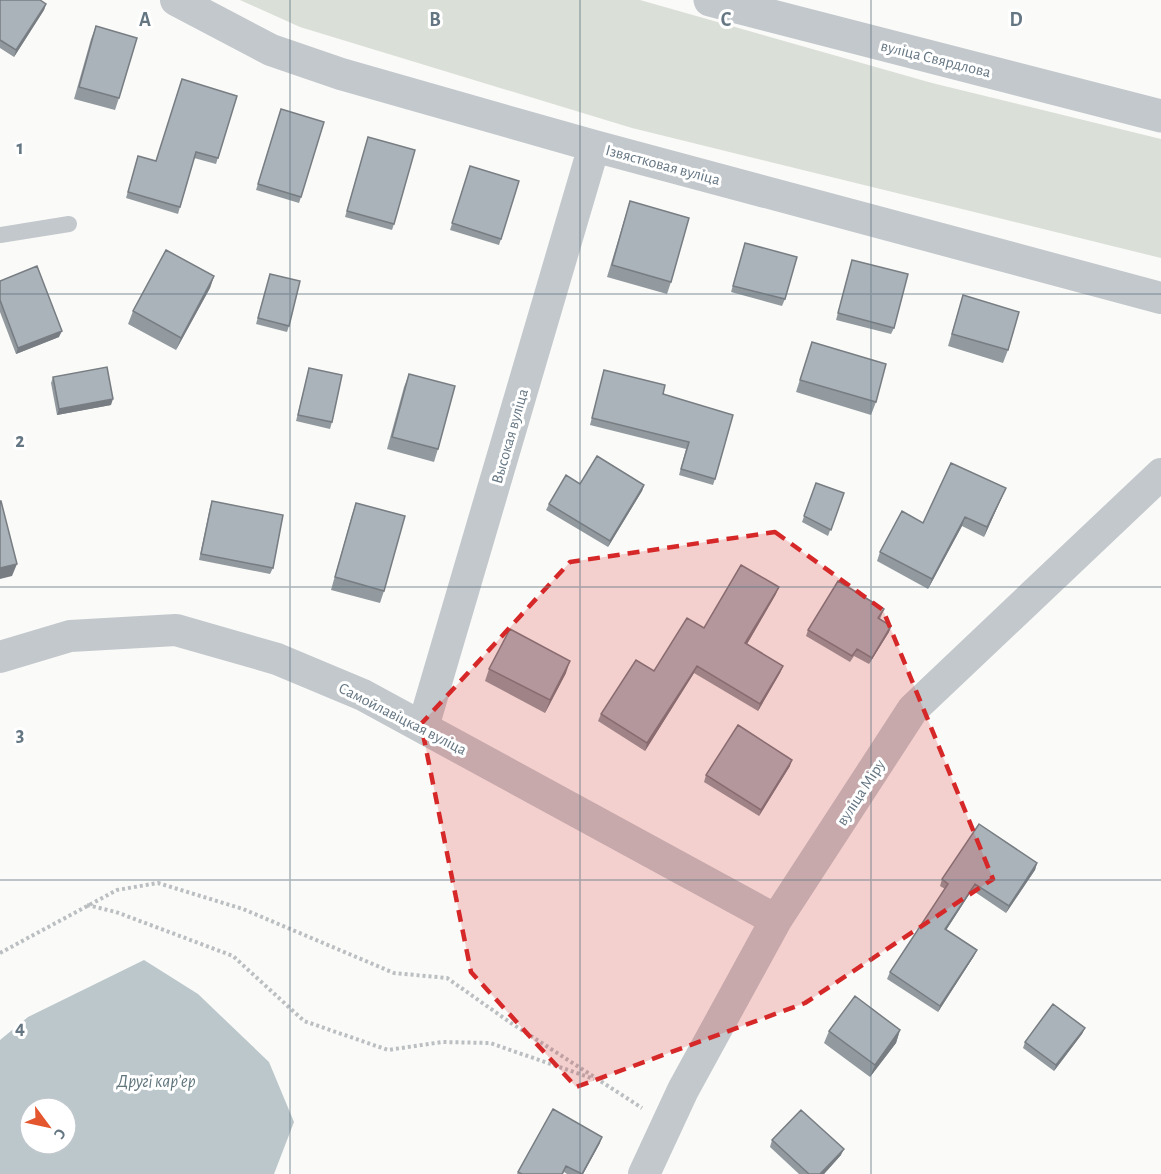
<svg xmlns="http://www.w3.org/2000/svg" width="1161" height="1174" font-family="'Alegreya Sans',sans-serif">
	<rect width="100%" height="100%" fill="#fafaf8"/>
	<path fill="#dadfd7" d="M240 0H640L932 83 1161 139V258L632 128 300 27Z"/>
	<path fill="#bbc7cb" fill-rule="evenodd" d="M144 960 198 994 269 1062 294 1122 274 1174H0V1040L28 1017ZM30 1108H66V1144H30Z"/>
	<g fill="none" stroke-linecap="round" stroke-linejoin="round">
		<path stroke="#bbbfc2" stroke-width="4" stroke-dasharray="3 3" stroke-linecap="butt" d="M87 905 116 912 233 956 304 1021 388 1050 442 1042 490 1043 594 1079
			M0 953 117 890 158 883 243 909 394 973 447 978 511 1023 642 1108"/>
		<path stroke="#c3c8cc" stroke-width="16" d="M0 235 69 224"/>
		<path stroke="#c3c8cc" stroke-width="32" d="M176 0 271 50 341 74 594 146 1161 298
			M0 657 70 636 176 630 277 659 363 695 776 920
			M423 727 594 146
			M644 1174 683 1090 776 920 913 709 1161 474"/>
		<path stroke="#c3c8cc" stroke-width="33" d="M710 0 1161 116"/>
	</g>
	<path fill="#929a9f" d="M0 0 46 4 44 10 14 57 0 48Z
		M96 26 119 98 115 110 74 99 91 39Z
		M237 96 216 164 194 158 178 214 126 198 138 156 155 161Z
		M279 115 301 197 299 203 256 190Z
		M368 137 394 224 392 230 345 217Z
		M470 166 501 239 499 245 450 230Z
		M630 201 671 282 667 294 607 277 626 214Z
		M745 243 785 299 782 306 731 292Z
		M852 260 894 328 891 334 836 320Z
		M270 274 289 326 287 332 256 324Z
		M214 276 210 288 176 350 128 324 133 311Z
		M0 281 59 337 16 354 0 312Z
		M963 295 1008 350 1003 363 948 346Z
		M812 342 876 402 871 415 796 392Z
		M309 368 332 422 330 429 296 421Z
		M604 370 663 394 715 479 713 485 679 475 686 449 590 425Z
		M409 374 438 449 434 462 387 449 404 387Z
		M53 377 111 405 57 415 51 383Z
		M816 483 844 493 828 536 802 522Z
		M580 484 644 485 642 491 608 547 546 510 549 504Z
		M1002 497 984 537 962 526 928 589 877 561 880 552 923 523Z
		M212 501 273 568 270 574 199 560 210 507Z
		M356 503 384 591 380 603 331 590 352 515Z
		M776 594 747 644 783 666 780 673 758 711 694 673 645 751 598 721 601 714 654 671 704 628Z
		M884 609 880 619 891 626 889 632 869 664 854 656 850 662 806 636 808 630Z
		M489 669 566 673 545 713 485 681Z
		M790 766 759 816 704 782 706 775Z
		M1037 863 1035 870 1006 913 972 890 946 930 974 956 938 1012 887 979 890 972 945 889 940 886 942 879Z
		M1085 1028 1082 1034 1054 1071 1023 1048 1025 1042Z
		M900 1030 896 1043 870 1077 824 1043 829 1031Z
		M772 1140 841 1155 824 1174H799L770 1147Z
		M600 1143 583 1174H567L564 1172 563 1174H517L518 1172Z"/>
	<path fill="#777d82" d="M46 4 44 10 14 57 16 50Z
		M214 276 210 288 176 350 181 338Z
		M62 331 59 337 16 354 18 348Z
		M113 399 111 405 57 415 59 409Z
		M644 485 642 491 608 547 610 541Z
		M1006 488 1002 497 984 537 987 527Z
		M965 517 962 526 928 589 932 579Z
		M17 564 12 576 0 579V568Z
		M779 587 776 594 743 651 745 643Z
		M891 626 889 632 869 664 872 658Z
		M570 661 566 673 545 713 550 700Z
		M697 666 694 673 645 751 647 743Z
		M783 666 780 673 758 711 760 704Z
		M792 760 790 766 759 816 761 810Z
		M1037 863 1035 870 1006 913 1009 906Z
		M975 884 972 890 943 935 945 929Z
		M977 950 974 956 938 1012 940 1006Z
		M1085 1028 1082 1034 1054 1071 1056 1065Z
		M900 1030 896 1043 870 1077 875 1065Z
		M602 1137 600 1143 583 1174H582Z
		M844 1149 841 1155 824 1174H820Z"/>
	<path fill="#aab3b9" stroke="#777d82" stroke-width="1.5" d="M0 0H40L46 4 16 50 0 40Z
		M96 26 137 38 119 98 79 87Z
		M182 79 237 96 218 158 196 152 180 207 128 192 138 156 156 161Z
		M281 109 324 122 301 197 258 184Z
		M368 137 415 150 394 224 347 211Z
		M470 166 519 181 501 239 452 223Z
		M630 201 689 218 671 282 612 265Z
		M745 243 797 257 785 299 733 286Z
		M166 250 214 276 181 338 133 311Z
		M852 260 908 274 894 328 838 313Z
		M37 266 62 331 18 348 0 300V281Z
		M270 274 300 281 289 326 258 318Z
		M963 295 1019 312 1008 350 952 334Z
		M812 342 886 364 876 402 800 380Z
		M107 367 113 399 59 409 53 377Z
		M309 368 342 375 332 422 298 415Z
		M604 370 665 385 663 394 733 415 715 479 681 469 689 442 592 418Z
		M409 374 455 386 438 449 392 437Z
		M597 456 644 485 610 541 549 504 566 475 580 484Z
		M951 463 1006 488 987 527 965 517 932 579 880 552 902 511 923 523Z
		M816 483 844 493 831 530 804 516Z
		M0 501H1L17 564 0 568Z
		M212 501 283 515 273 568 201 554Z
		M356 503 405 516 384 591 335 577Z
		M741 565 779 587 745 643 783 666 760 704 697 666 647 743 601 714 636 660 654 671 687 618 704 628Z
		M838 581 884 609 878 618 891 626 872 658 857 649 852 656 808 630Z
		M510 629 570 661 550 700 489 669Z
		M738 725 792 760 761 810 706 775Z
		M979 824 1037 863 1009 906 975 884 945 929 977 950 940 1006 890 972 948 884 942 879Z
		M855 996 900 1030 875 1065 829 1031Z
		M1053 1004 1085 1028 1056 1065 1025 1042Z
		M553 1109 602 1137 582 1174 566 1166 562 1174H522L518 1172Z
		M801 1110 844 1149 820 1174H809L772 1140Z"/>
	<path fill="#d62828" fill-opacity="0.2" stroke="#d62828" stroke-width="4.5" stroke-dasharray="12 8" stroke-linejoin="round" d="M775 532 883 610 993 879 805 1003 576 1087 471 972 421 724 570 562Z"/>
	<path fill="none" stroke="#657683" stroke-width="1.5" stroke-opacity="0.55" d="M290 0V1174M580 0V1174M871 0V1174M0 294H1161M0 587H1161M0 880H1161"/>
	<g text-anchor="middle" stroke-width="6" stroke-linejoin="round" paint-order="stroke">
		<g font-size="16" fill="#657683" stroke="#fff">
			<text transform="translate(936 58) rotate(14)" y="6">вуліца Свярдлова</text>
			<text transform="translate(663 164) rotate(15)" y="6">Ізвястковая вуліца</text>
			<text transform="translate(509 436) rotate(-74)" y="6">Высокая вуліца</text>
			<text transform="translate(403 718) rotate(27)" y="6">Самойлавіцкая вуліца</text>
			<text transform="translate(860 792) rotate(-57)" y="6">вуліца Міру</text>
		</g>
		<g font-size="18" font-style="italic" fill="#60757c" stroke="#fff">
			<text x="156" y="1087">Другі карʼер</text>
		</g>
	</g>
	<g font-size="20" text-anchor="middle" font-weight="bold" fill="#657683" stroke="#fff" stroke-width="6" stroke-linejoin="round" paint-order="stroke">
		<text x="145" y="26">A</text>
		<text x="435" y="26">B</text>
		<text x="726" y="26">C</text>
		<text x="1016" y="26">D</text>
		<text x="20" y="154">1</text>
		<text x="20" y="447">2</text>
		<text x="20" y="741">3</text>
		<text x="20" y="1034">4</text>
	</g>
	<g transform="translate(48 1126) rotate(123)"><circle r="28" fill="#ffffff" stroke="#c1c8cd" stroke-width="1.5"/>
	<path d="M0-4.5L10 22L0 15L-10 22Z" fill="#e4572e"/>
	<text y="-9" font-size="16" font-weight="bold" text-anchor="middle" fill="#657683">С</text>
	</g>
</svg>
